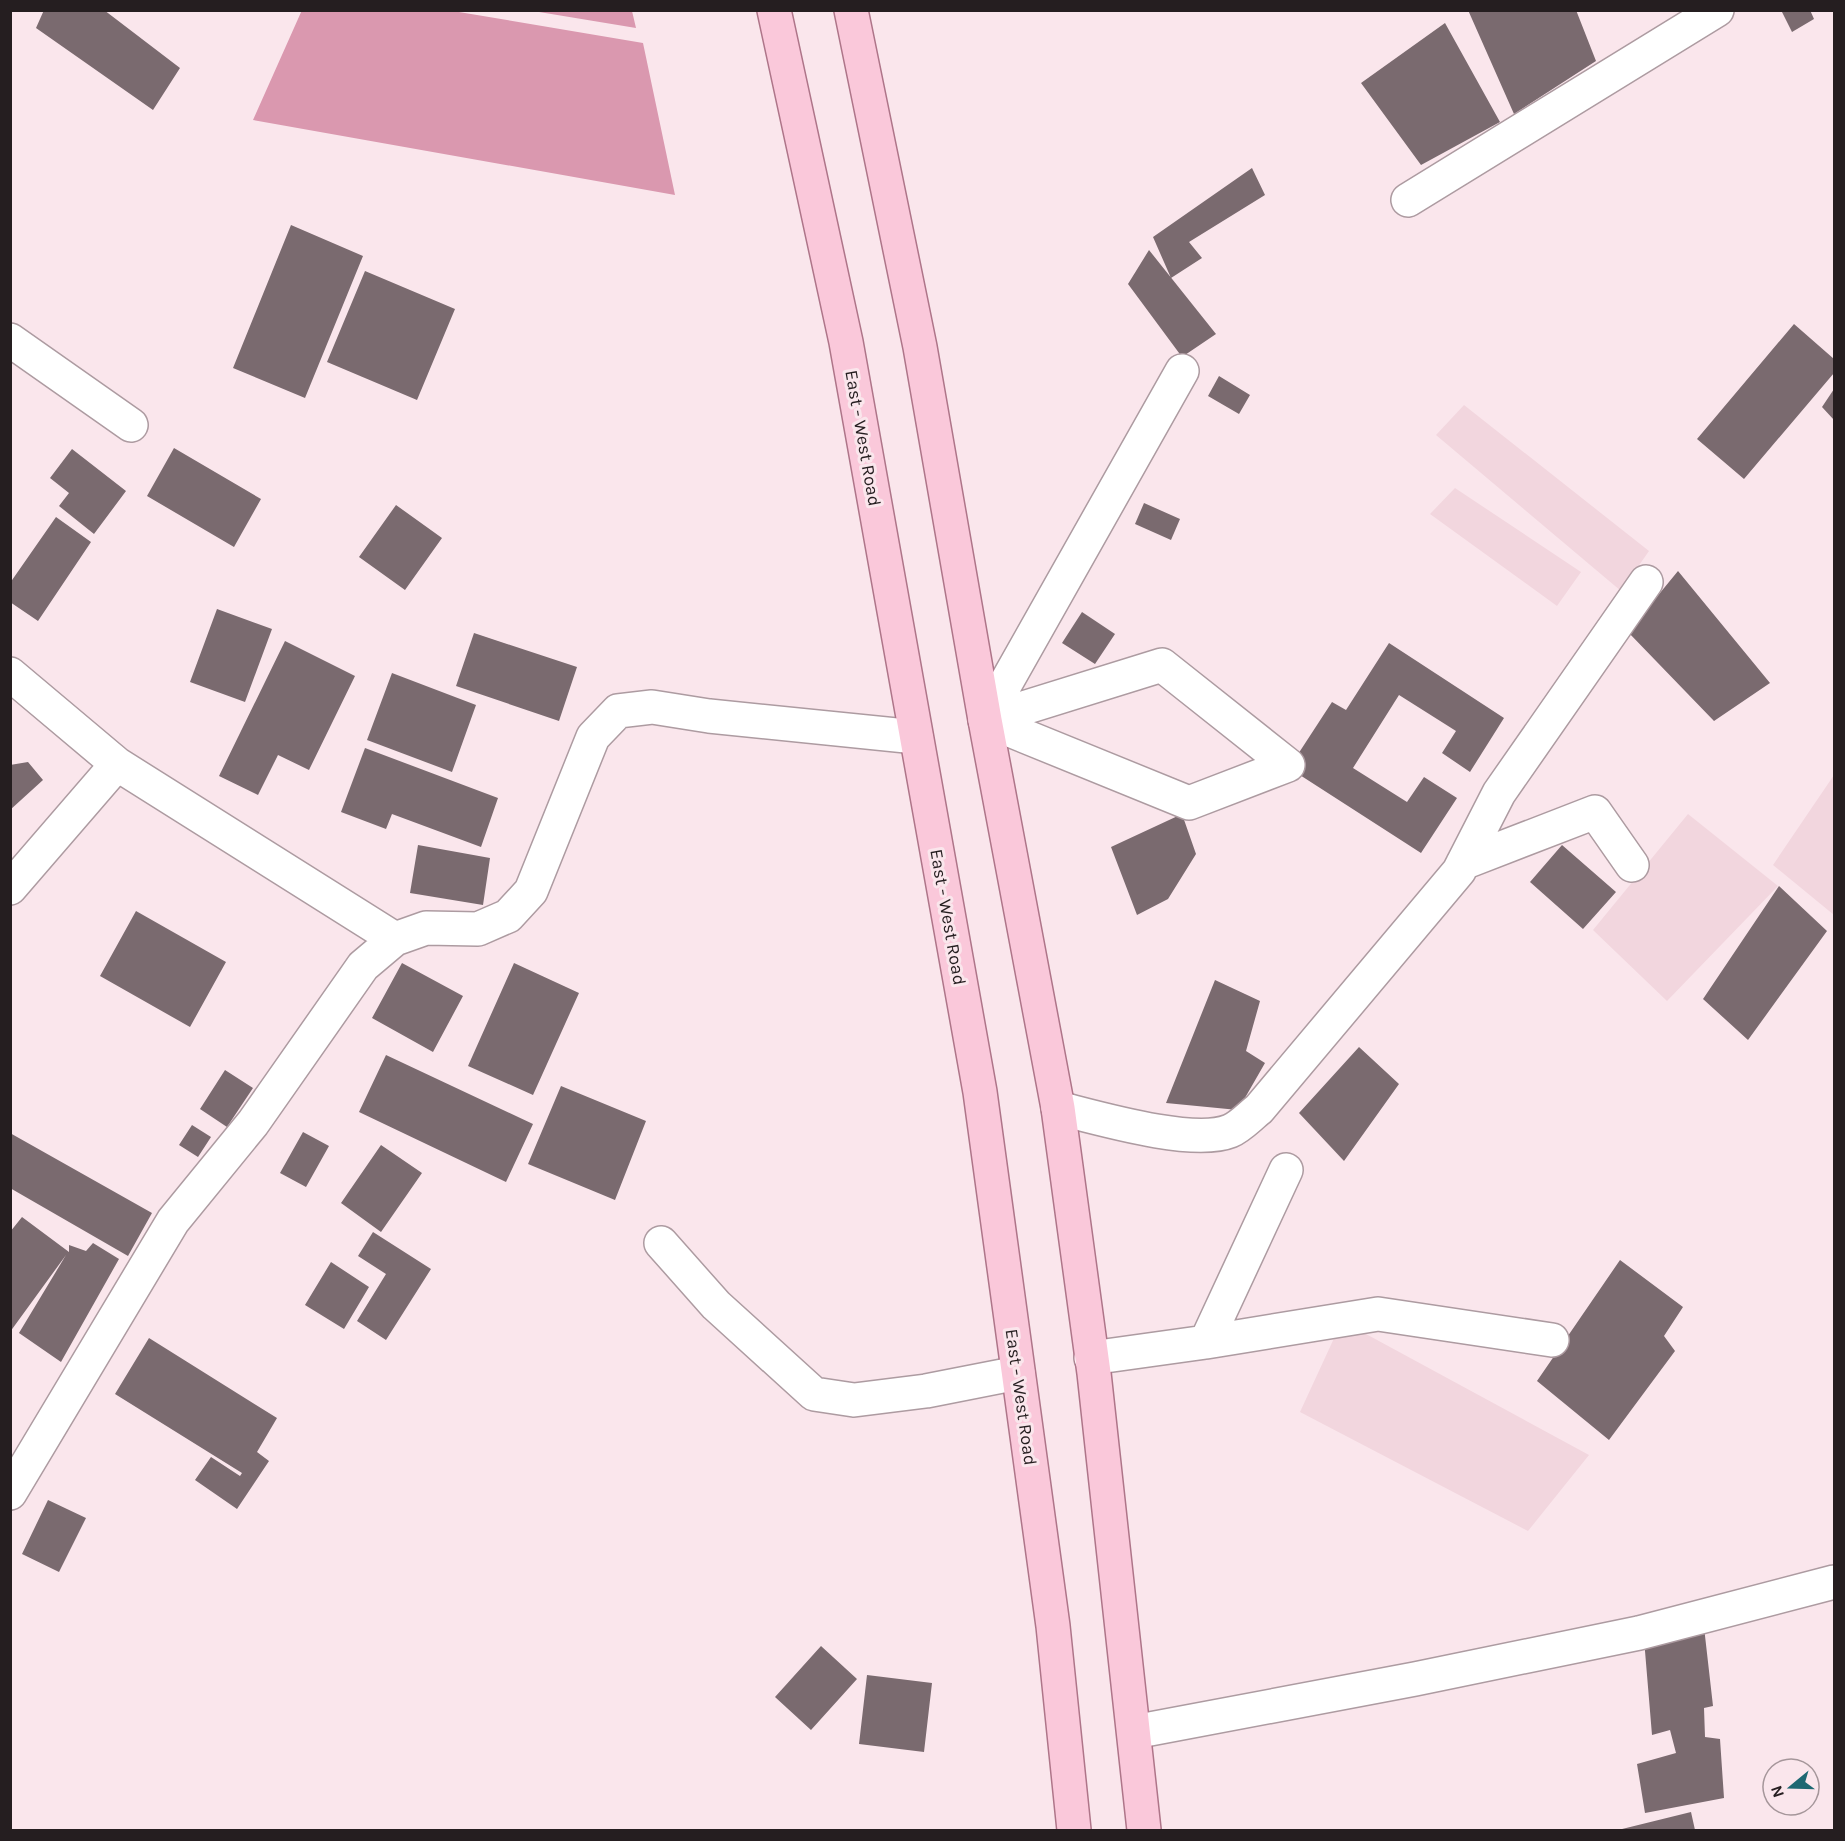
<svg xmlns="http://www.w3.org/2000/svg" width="1845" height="1841" font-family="Karla,sans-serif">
	<rect width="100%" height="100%" fill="#fae6ec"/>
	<path fill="#f2d6de" d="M1464 405 1649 551 1621 591 1436 435Z
		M1455 488 1581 572 1557 606 1430 514Z
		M1834 775V915L1773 865Z
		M1688 814 1778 886 1667 1001 1593 930Z
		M1342 1321 1589 1455 1528 1531 1300 1412Z"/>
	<path fill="#da98af" d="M302 10 453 11 643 43 675 195 253 120Z
		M533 11H632L636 28Z"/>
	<path fill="#7a6a6f" d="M44 10H104L180 68 153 110 36 28Z
		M1468 10H1576L1596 61 1514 114Z
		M1781 10H1810L1814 19 1792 32Z
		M1445 23 1500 122 1421 165 1361 83Z
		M1252 168 1265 195 1189 242 1202 258 1171 278 1153 237Z
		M291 225 363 256 305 398 233 368Z
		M1149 250 1216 334 1182 357 1128 284Z
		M365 271 455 309 417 400 327 362Z
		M1794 324 1834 359V373L1744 479 1697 439Z
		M1219 376 1250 395 1239 414 1208 396Z
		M1834 389V420L1822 407Z
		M174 448 261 499 234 547 147 496Z
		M72 449 126 491 94 534 59 506 69 493 50 478Z
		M1144 503 1180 519 1171 540 1135 524Z
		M396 505 442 538 405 590 359 557Z
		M56 517 91 542 38 621 10 602V583Z
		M1678 571 1770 683 1714 721 1628 632Z
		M217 609 272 629 245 702 190 682Z
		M1082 612 1115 634 1095 664 1062 643Z
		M474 633 577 667 559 721 456 686Z
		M285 641 355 676 309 770 278 755 258 795 219 776Z
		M1389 643 1504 718 1470 772 1442 753 1456 731 1399 695 1353 768 1407 802 1424 777 1457 798 1421 853 1289 768 1332 702 1346 710Z
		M392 673 476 705 452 772 367 740Z
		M365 748 498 798 481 847 392 814 386 829 341 812Z
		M28 762 43 780 10 810V765Z
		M1182 814 1196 854 1168 899 1137 915 1111 847Z
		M418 845 490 858 483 905 410 893Z
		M1562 845 1616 892 1583 929 1530 882Z
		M1779 886 1827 931 1748 1040 1703 999Z
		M136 911 226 962 190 1027 100 976Z
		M402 963 463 996 433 1052 372 1018Z
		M514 963 579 993 533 1095 468 1066Z
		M1215 980 1260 1001 1246 1051 1265 1063 1238 1110 1166 1103Z
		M1359 1047 1399 1084 1344 1161 1299 1113Z
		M386 1055 533 1124 506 1182 359 1112Z
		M225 1070 253 1088 227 1127 200 1109Z
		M561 1086 646 1121 615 1200 528 1164Z
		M192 1125 211 1137 198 1157 179 1145Z
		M303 1132 329 1146 306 1187 280 1173Z
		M10 1133 152 1213 128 1256 10 1188Z
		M381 1145 422 1173 381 1232 341 1203Z
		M22 1217 69 1252V1245L86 1251 93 1243 119 1259 61 1362 19 1333 66 1255 10 1332V1232Z
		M373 1232 431 1269 386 1340 357 1321 386 1274 358 1256Z
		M1620 1260 1683 1307 1664 1336 1675 1351 1609 1440 1537 1381Z
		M331 1262 369 1287 344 1329 305 1305Z
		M149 1338 277 1418 257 1452 269 1461 237 1509 195 1480 211 1457 240 1476 242 1473 115 1394Z
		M48 1500 86 1518 59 1572 22 1554Z
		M1704 1627 1713 1706 1704 1708 1705 1737 1720 1739 1724 1798 1645 1813 1637 1764 1676 1753 1670 1730 1652 1735 1644 1639Z
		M821 1646 857 1679 811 1730 775 1697Z
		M867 1675 932 1683 924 1752 859 1744Z
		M1691 1812 1695 1830H1618Z"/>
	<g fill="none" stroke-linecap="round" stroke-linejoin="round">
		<g stroke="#ad9ba1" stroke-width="36">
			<path id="minor" d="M1408 200 1717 10
				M10 340 131 425
				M1162 665 1288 765 1189 803 985 720Z
				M10 674 117 764 395 939
				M985 720 1182 371
				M1463 863 1595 812 1632 865
				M10 888 117 764
				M1058 1108C1098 1118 1193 1146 1230 1131 1240 1127 1250 1116 1259 1109L1459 871 1499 793 1646 582
				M661 1243 716 1305 814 1394 854 1400 926 1391 1018 1373
				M1206 1342 1286 1170
				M1091 1358 1206 1342 1378 1314 1552 1340
				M10 1493 173 1221 253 1123 363 966 395 939 426 928 478 929 508 916 531 891 593 737 618 711 652 707 709 716 916 737
				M1134 1732 1415 1679 1639 1633 1834 1582"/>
		</g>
		<g stroke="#ae7589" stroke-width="36">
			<path id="major" d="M774 10 846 342 980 1092 1053 1626 1074 1830
				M851 10 920 347 985 720 1058 1108 1094 1373 1144 1830"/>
		</g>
		<use href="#minor" stroke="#fff" stroke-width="33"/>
		<use href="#major" stroke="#fac8da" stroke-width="33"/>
	</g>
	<g text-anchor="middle" stroke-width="6" stroke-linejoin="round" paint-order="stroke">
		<g font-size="18" fill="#251e20" stroke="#fae6ec">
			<text transform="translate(863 438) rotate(80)" y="6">East - West Road</text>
			<text transform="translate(948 917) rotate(80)" y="6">East - West Road</text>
			<text transform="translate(1021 1397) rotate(82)" y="6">East - West Road</text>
		</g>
	</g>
	<rect width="1845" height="1841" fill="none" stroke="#251e20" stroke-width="24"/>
	<g transform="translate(1791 1787) rotate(251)"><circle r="28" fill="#fae6ec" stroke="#a5969a" stroke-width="1.5"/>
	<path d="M0-4.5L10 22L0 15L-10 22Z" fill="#1d6872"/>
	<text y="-9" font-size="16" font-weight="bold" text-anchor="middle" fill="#251e20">N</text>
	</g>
</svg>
